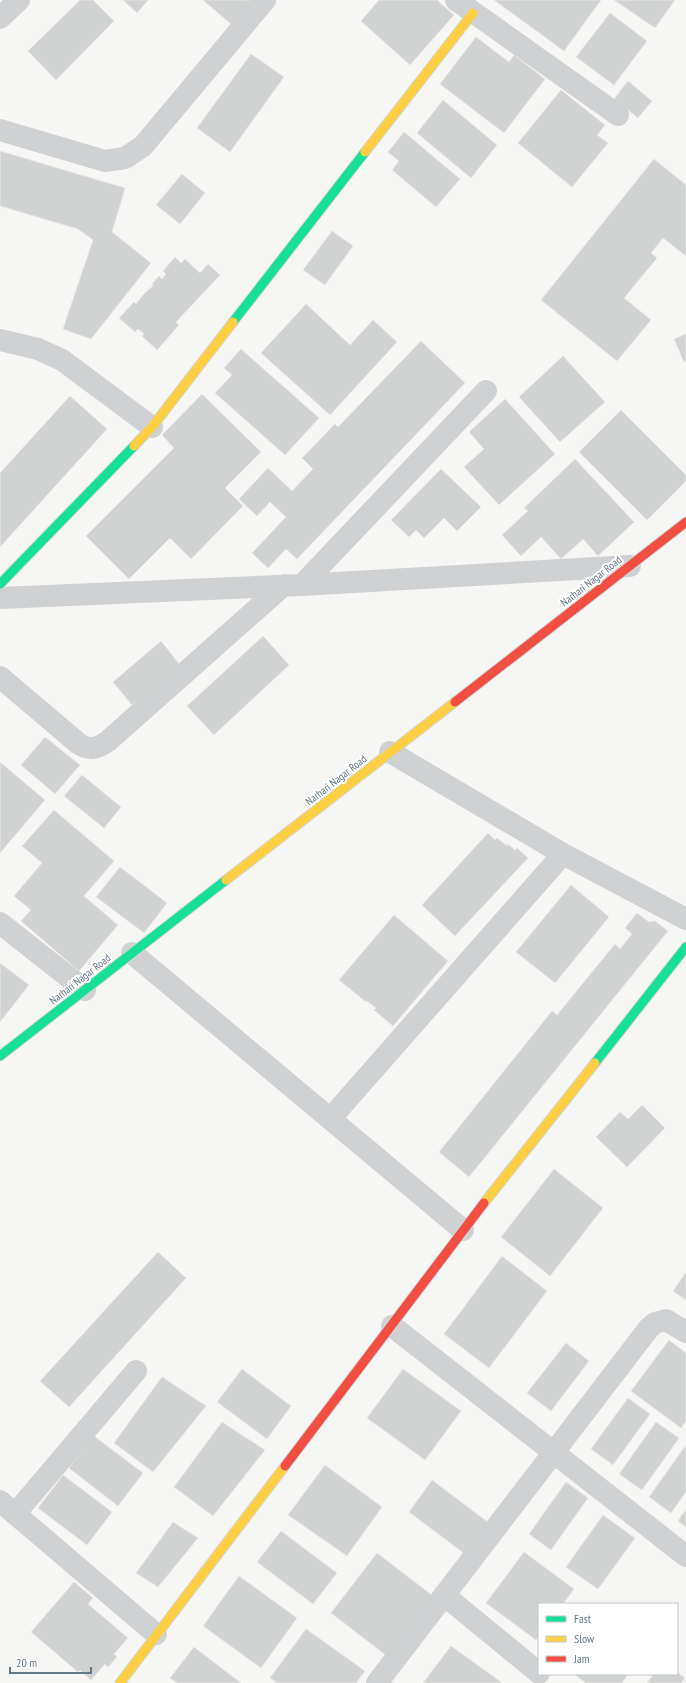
<svg xmlns="http://www.w3.org/2000/svg" width="686" height="1683" font-family="'PT Sans Narrow',sans-serif">
	<rect width="100%" height="100%" fill="#f6f6f5"/>
	<path fill="#d1d2d2" stroke="#e6e6e4" d="M80 0H93L114 21 56 80 28 51Z
		M123 0H148L137 13Z
		M203 0H254L232 25Z
		M379 0H437L454 15 410 65 361 21Z
		M494 0H601L564 51Z
		M614 0H675L655 28Z
		M610 13 647 41 614 85 576 57Z
		M476 37 509 62 514 55 545 79 504 133 440 84Z
		M251 54 284 77 230 152 197 128Z
		M628 81 652 101 638 118 614 99Z
		M561 90 605 125 597 135 608 143 572 187 518 143Z
		M443 100 497 145 471 178 417 133Z
		M404 132 460 179 436 207 392 170 399 161 388 152Z
		M0 151 125 188 112 232 151 263 91 339 63 329 93 240 78 229 0 206Z
		M654 159 686 185V256L663 238 651 253 657 258 624 298 651 320 617 361 541 300Z
		M182 174 205 193 180 224 156 205Z
		M332 231 353 246 325 285 303 270Z
		M175 257 181 263 185 259 200 273 208 264 220 275 176 322 179 325 157 350 142 336 144 334 138 329 135 332 119 318 134 302 136 304 144 294 154 285 152 284 159 276 162 279 166 274 163 271Z
		M306 304 350 345 373 320 397 342 330 415 261 353Z
		M686 334V361L684 362 674 339Z
		M421 341 465 383 297 559 286 549 268 568 252 553 286 517 270 502 257 516 239 499 268 468 292 491 313 469 302 458 335 424 338 427Z
		M241 349 319 418 285 455 215 393 232 375 224 368Z
		M563 356 605 402 560 442 519 397Z
		M202 394 261 452 225 488 243 506 191 559 170 538 129 579 86 536 174 448 162 435Z
		M70 396 107 429 0 547V473Z
		M505 399 555 454 499 505 464 467 484 449 469 432Z
		M621 410 686 475V481L647 520 579 452Z
		M575 459 634 522 598 556 583 539 561 559 541 537 521 556 502 535 528 511 524 508Z
		M441 469 481 507 457 531 444 518 424 538 416 530 409 537 391 520Z
		M263 636 289 665 214 735 187 706Z
		M161 641 180 665 132 705 113 682Z
		M45 737 80 765 55 794 21 765Z
		M0 762 45 800 0 853Z
		M82 775 121 807 104 828 64 796Z
		M54 810 114 861 84 896 118 925 79 971 21 921 31 910 14 896 42 863 22 846Z
		M488 833 495 840 497 838 507 846 508 844 515 850 517 848 528 858 455 936 422 905Z
		M120 867 167 903 144 933 96 897Z
		M571 885 609 917 555 983 516 952Z
		M637 913 649 922 655 921 668 931 469 1177 439 1152 552 1011 557 1015 615 944 620 949 632 934 625 928Z
		M394 915 448 961 393 1026 374 1010 376 1008 367 1001 366 1002 339 980Z
		M0 963 29 985 0 1022Z
		M642 1105 665 1128 627 1167 596 1137 620 1112 628 1119Z
		M554 1169 603 1208 550 1276 501 1237Z
		M158 1252 186 1278 69 1407 40 1381Z
		M502 1256 547 1291 489 1368 444 1334Z
		M686 1272V1300L673 1291Z
		M669 1340 686 1353V1421L681 1428 631 1391Z
		M566 1343 589 1361 551 1411 527 1393Z
		M242 1369 291 1406 267 1439 217 1402Z
		M403 1369 461 1411 425 1460 367 1418Z
		M162 1377 206 1406 153 1472 114 1443Z
		M628 1398 650 1414 613 1465 591 1449Z
		M222 1422 265 1450 213 1516 174 1487Z
		M656 1422 679 1438 642 1490 619 1474Z
		M94 1436 143 1473 118 1506 69 1468Z
		M686 1445V1492L671 1513 649 1497Z
		M325 1465 382 1507 347 1556 288 1515Z
		M63 1475 112 1512 87 1545 38 1508Z
		M432 1480 489 1523 465 1554 409 1512Z
		M566 1482 588 1498 551 1550 529 1534Z
		M686 1509V1527L678 1521Z
		M603 1515 635 1538 598 1589 566 1567Z
		M173 1522 198 1538 158 1587 136 1573Z
		M281 1531 337 1573 313 1604 257 1562Z
		M524 1552 574 1589 563 1604H539V1636L536 1640 486 1603Z
		M377 1553 433 1596 387 1656 331 1613Z
		M239 1576 297 1618 261 1668 203 1626Z
		M74 1582 93 1598 88 1604 128 1638 114 1654 117 1657 108 1667 105 1664 91 1680 80 1670 78 1672 31 1632Z
		M306 1629 365 1671 356 1683H277L270 1678Z
		M451 1646 501 1682V1683H423Z
		M194 1647 241 1683H177L170 1678Z
		M677 1672 685 1678 681 1683H647L654 1674H677Z
		M574 1674H628L622 1683H586Z"/>
	<g fill="none" stroke-linecap="round" stroke-linejoin="round">
		<g stroke="#d3d4d5" stroke-width="11">
			<path id="fast" d="M233 322 365 152
				M0 584 134 446
				M0 1056 226 880
				M595 1063 686 947"/>
		</g>
		<g stroke="#d3d4d5" stroke-width="11">
			<path id="slow" d="M365 152 473 13
				M134 446 152 427 233 322
				M226 880 455 702
				M484 1203 595 1063
				M120 1683 285 1466"/>
		</g>
		<g stroke="#d3d4d5" stroke-width="11">
			<path id="jam" d="M455 702 686 522
				M285 1466 484 1203"/>
		</g>
		<path stroke="#d0d1d2" stroke-width="22" d="M456 0 618 115
			M0 18 19 0
			M0 130 105 161 125 158 143 146 265 0
			M0 340 38 349 62 360 152 427
			M302 585 486 391
			M0 598 302 585 630 566
			M0 677 79 744C90 751 98 748 108 741L284 585
			M390 752 563 854 686 919
			M0 923 85 990
			M132 953 463 1230
			M330 1119 563 854
			M392 1326 686 1556
			M0 1501 156 1634
			M15 1514 136 1371
			M444 1595 539 1673
			M377 1683 649 1328 655 1323 666 1320 686 1332"/>
		<use href="#fast" stroke="#16e098" stroke-width="9"/>
		<use href="#slow" stroke="#ffcf43" stroke-width="9"/>
		<use href="#jam" stroke="#f24e42" stroke-width="9"/>
	</g>
	<g text-anchor="middle" stroke-width="4" stroke-linejoin="round" paint-order="stroke">
		<g font-size="11" fill="#647987" stroke="#fff">
			<text transform="translate(591 581) rotate(-38)" y="4">Narhari Nagar Road</text>
			<text transform="translate(336 780) rotate(-38)" y="4">Narhari Nagar Road</text>
			<text transform="translate(80 979) rotate(-38)" y="4">Narhari Nagar Road</text>
		</g>
	</g>
	<rect x="538" y="1603" width="140" height="72" fill="#ffffff" stroke="#c1c9cf"/>
	<rect x="546" y="1616" width="20" height="6" fill="#16e098" stroke="#c1c9cf"/>
	<text x="574" y="1623" font-size="12" fill="#647987">Fast</text>
	<rect x="546" y="1636" width="20" height="6" fill="#ffcf43" stroke="#c1c9cf"/>
	<text x="574" y="1643" font-size="12" fill="#647987">Slow</text>
	<rect x="546" y="1656" width="20" height="6" fill="#f24e42" stroke="#c1c9cf"/>
	<text x="574" y="1663" font-size="12" fill="#647987">Jam</text>
	<path d="M10 1667v6h81v-6" fill="none" stroke="#647987" stroke-width="2"/>
	<text x="16" y="1667" font-size="12" fill="#647987" stroke="#ffffff" stroke-width="3" paint-order="stroke">20 m</text>
</svg>
